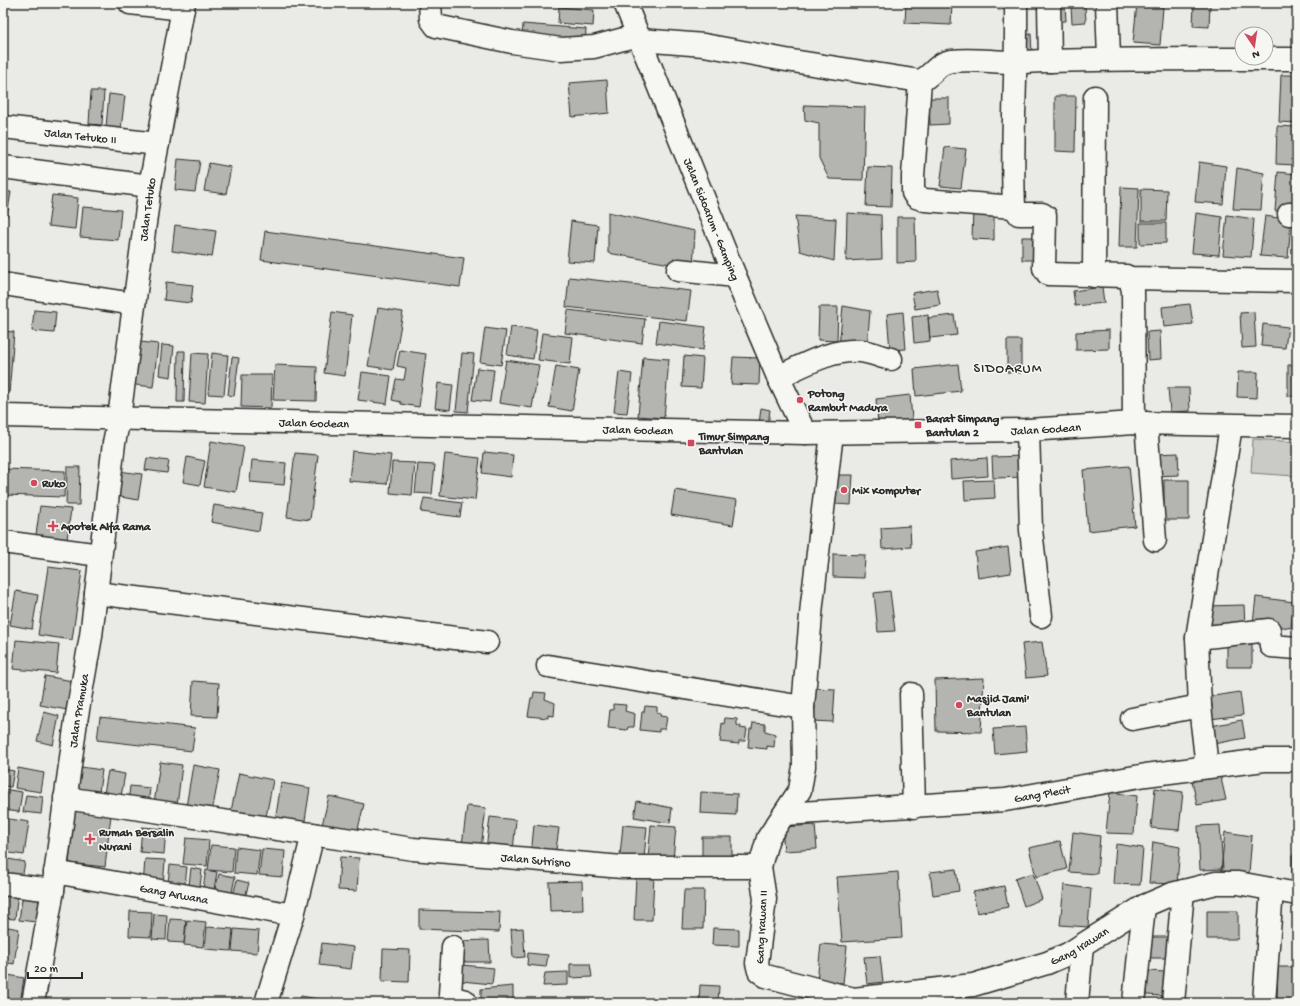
<svg xmlns="http://www.w3.org/2000/svg" width="1300" height="1006" font-family="'Gochi Hand',sans-serif">
	<rect width="100%" height="100%" fill="#eaeae6"/>
	<filter id="ink" filterUnits="userSpaceOnUse"><feTurbulence type="fractalNoise" baseFrequency=".025" numOctaves="2"/><feDisplacementMap in="SourceGraphic" scale="8" xChannelSelector="R" yChannelSelector="G"/><feConvolveMatrix kernelMatrix="1 2 1 2 8 2 1 2 1" color-interpolation-filters="sRGB"/></filter>
	<g filter="url(#ink)">
		<path fill="#cacac7" stroke="#7a7a79" d="M1253 439 1297 442V485H1295V476L1251 473Z"/>
		<path fill="#b4b4b1" stroke="#2b2b2b" d="M906 3H952L951 25 905 23Z
			M998 3H1012V9L998 10Z
			M1137 3 1163 7 1160 45 1133 43Z
			M1065 4 1066 21H1052L1051 5Z
			M1194 4H1210L1209 27 1193 26Z
			M1071 6H1085L1086 22 1072 23Z
			M559 7 594 10 593 26 558 23Z
			M523 24 586 29 585 45 522 40Z
			M1031 34 1032 56 1020 57 1018 35Z
			M1281 75H1297V123L1279 122Z
			M607 80 609 113 572 117 569 83Z
			M91 91H104L102 125 89 124Z
			M109 94 125 96 121 129 106 127Z
			M1055 96H1076L1075 152 1055 151Z
			M929 98H949V124L930 125Z
			M804 105 865 107 863 180 829 179 819 158V123L805 120Z
			M1277 126 1296 127 1295 165 1276 164Z
			M945 147 966 149 961 188 940 186Z
			M178 159 200 161 195 192 175 190Z
			M1199 162 1226 166 1223 204 1195 202Z
			M209 163 231 167 226 194 204 191Z
			M868 167 892 168 891 207 866 206Z
			M1237 168 1264 173 1261 210 1233 209Z
			M1278 172 1297 174V212L1275 211Z
			M1121 187 1139 188 1137 247H1119Z
			M1141 189 1167 190 1166 221H1141Z
			M3 191 11 192 7 216H3Z
			M52 195 78 198 75 229 48 226Z
			M83 207 121 210 118 240 80 237Z
			M973 208 994 209V240L972 239Z
			M608 212 695 231 693 268 608 253Z
			M847 213 881 215 882 259 846 261Z
			M1196 213 1222 217 1219 255 1192 253Z
			M1227 215 1254 219 1251 257 1223 255Z
			M795 216 836 219 834 261 800 251Z
			M1265 216 1291 220 1288 258 1260 256Z
			M897 217H915L916 262 897 263Z
			M571 221 598 225 595 263 567 261Z
			M1140 223H1166V243L1140 244Z
			M175 225 216 231 212 257 172 251Z
			M265 231 464 258 460 287 261 260Z
			M1022 237H1041V260H1022Z
			M569 277 691 291 687 321 566 307Z
			M166 282 193 285 191 303 164 300Z
			M1102 287 1104 303 1075 306 1073 291Z
			M937 289 940 305 915 309 912 293Z
			M1190 304 1193 324 1164 327 1162 307Z
			M843 306 870 311 867 348 839 346Z
			M819 307H838L837 341 818 340Z
			M378 308 403 312 393 370 368 366Z
			M34 310 56 312 54 333 32 331Z
			M568 310 645 319 642 343 565 333Z
			M332 312 352 315 345 376 324 373Z
			M903 312 906 349 890 350 887 314Z
			M1254 312 1256 347 1242 348 1240 313Z
			M928 315 930 341 914 343 912 317Z
			M954 315 957 335 930 338 928 318Z
			M659 321 706 327 703 350 656 343Z
			M1263 324 1288 327 1285 348 1261 346Z
			M511 327 537 330 533 359 507 355Z
			M485 328 506 331 501 365 480 362Z
			M1109 330V349L1076 350V332Z
			M3 331 14 332 9 394H3Z
			M1160 331 1161 359 1148 360 1147 332Z
			M542 333 573 337 570 364 538 360Z
			M1007 340H1021V373L1007 372Z
			M132 341 158 344 153 387 127 384Z
			M162 345 174 346 171 377 159 375Z
			M400 350 426 354 419 407 401 404V402L392 400 396 379 404 380 406 368 397 366Z
			M178 351H185L184 402H177Z
			M192 353 208 354 205 403 189 402Z
			M212 353 228 355 224 395 208 394Z
			M462 353 474 354 468 412 456 411Z
			M684 356 703 358 701 388 682 387Z
			M232 357 239 358 234 396 228 395Z
			M643 357 669 359 664 418 638 416Z
			M733 357 760 358 759 385 731 384Z
			M506 360 539 365 532 408 499 403Z
			M958 364 961 391 916 396 914 369Z
			M275 365 317 367 316 401 273 400Z
			M1288 365H1297V396H1288Z
			M556 366 579 370 572 411 549 407Z
			M477 368 494 370 490 402 472 400Z
			M362 372 391 376 387 404 358 400Z
			M619 372 632 374 627 413 614 412Z
			M1238 372H1258L1257 398 1237 397Z
			M242 375H272L271 408 241 407Z
			M438 383 453 385 450 410 435 408Z
			M1168 388H1189L1190 411 1170 412Z
			M910 395 912 419 878 423 876 399Z
			M761 408 770 410 768 425 759 424Z
			M211 441 244 447 236 492 204 487Z
			M352 451 391 455 387 484 349 481Z
			M484 452 513 455 511 477 482 473Z
			M295 453 318 455 310 520 287 517Z
			M1178 453 1179 475 1154 476V454Z
			M445 454 480 458 475 500 440 496Z
			M1026 456V477L993 478 992 457Z
			M187 457 205 461 200 485 183 482Z
			M147 458 169 461 167 473 145 470Z
			M987 458 988 476 951 479 950 461Z
			M252 460 286 463 284 485 250 482Z
			M392 462 415 463 412 495 390 493Z
			M418 464 435 465 432 494 415 493Z
			M1129 466 1135 526 1088 531 1083 470Z
			M67 467H80L79 505H66Z
			M3 469 65 471 64 497 3 495Z
			M118 471 142 474 138 500 115 496Z
			M837 475H853L851 505 835 504Z
			M994 480 995 498 965 500 964 481Z
			M1164 480H1189V520H1164Z
			M675 490 737 500 733 525 671 515Z
			M424 498 462 503 460 517 421 512Z
			M214 505 262 513 259 531 211 522Z
			M40 506 71 509 66 547 35 542Z
			M910 526 911 547 882 549 881 528Z
			M1008 547 1011 573 978 578 975 552Z
			M833 554 865 555 864 578 833 577Z
			M48 567 82 571 72 640 38 635Z
			M16 591 38 595 32 629 10 625Z
			M890 591 895 631 878 632 874 593Z
			M1256 597 1294 602 1291 628 1253 623Z
			M1244 605 1245 626 1207 628 1206 606Z
			M16 640 59 644 56 673 13 669Z
			M1042 642 1047 676 1026 678 1022 644Z
			M1252 644V667H1227V645Z
			M45 676 78 682 73 711 40 705Z
			M984 678 981 732 936 731 935 680Z
			M193 681 219 683 217 717 191 716Z
			M814 688 835 689 833 722 811 721Z
			M534 692 546 693 545 699 555 703 554 716 548 715V718L528 716 531 698H533Z
			M1240 692 1243 715 1210 719 1207 697Z
			M613 704 626 705 625 711 635 714 634 727H628L627 730 608 728 610 710H613Z
			M645 706 657 707V713L661 714 660 716 667 717 665 729H659V732L640 730 642 712H644Z
			M44 712 59 716 53 745 37 741Z
			M100 717 195 728 192 751 97 740Z
			M725 718 737 719V725L741 726 740 728 747 729 745 741H739V744L720 742 722 723 724 724Z
			M1242 720 1245 738 1214 744 1211 726Z
			M753 723 765 724V731L775 734 774 747 767 746V749L748 747 750 729H752Z
			M1025 727 1027 751 995 754 993 729Z
			M160 762 182 765 177 806 154 804Z
			M193 765 220 770 212 812 186 807Z
			M74 766 102 770 99 792 71 789Z
			M18 768 44 773 41 792 15 788Z
			M3 769 14 771 11 787 3 786Z
			M108 771 125 774 120 802 103 799Z
			M239 773 273 780 266 817 231 811Z
			M1220 774 1226 800 1197 805 1192 780Z
			M281 783 310 788 304 827 275 822Z
			M130 786 150 788 148 805 128 803Z
			M1155 788 1183 792 1179 830 1151 828Z
			M3 789 22 792 19 812 3 810Z
			M701 792 737 794 736 815 700 813Z
			M1110 792 1137 796 1134 834 1106 833Z
			M26 795 43 797 41 814 23 812Z
			M329 796 364 804 357 833 322 825Z
			M637 801 672 808 670 823 634 817Z
			M467 806 486 808 481 848 462 845Z
			M75 811 111 815 105 867 69 863Z
			M490 817 516 820 513 851 486 849Z
			M3 818 29 822 24 855 3 852Z
			M534 825 559 828 555 857 531 855Z
			M623 825 647 827 644 858 620 855Z
			M651 825 676 827 673 860 648 858Z
			M815 825 817 849 784 851 782 827Z
			M1220 825 1223 869 1200 870 1198 826Z
			M142 827 166 829 164 854 140 852Z
			M1073 832 1100 836 1097 874 1069 872Z
			M1225 832 1252 836 1249 873 1221 871Z
			M702 837H732V861H702Z
			M186 838 209 840 207 866 183 864Z
			M1060 841 1067 869 1036 877 1029 848Z
			M1153 842 1180 847 1177 884 1149 883Z
			M1116 844 1143 848 1140 885 1113 884Z
			M211 845 234 847 232 872 208 870Z
			M236 847 260 850 257 875 234 873Z
			M262 849 285 851 283 877 259 875Z
			M1292 855H1297V881H1292Z
			M340 857 359 858 357 891 338 890Z
			M3 858 25 862 22 879 3 876Z
			M145 859 165 860 163 887 143 886Z
			M170 865 187 867 184 893 167 891Z
			M191 868 202 870 199 895 188 893Z
			M956 869 959 891 933 895 930 872Z
			M206 870 217 872 213 895 202 894Z
			M898 872 902 938 842 942 837 877Z
			M1033 873 1042 899 1024 906 1015 879Z
			M219 874 235 877 231 897 214 893Z
			M636 876H654L652 920H634Z
			M237 880 249 883 244 901 232 899Z
			M582 881 583 910 550 911 549 882Z
			M1064 885 1091 889 1088 927 1060 925Z
			M1004 886 1008 907 977 913 973 892Z
			M3 890 18 892 15 919 3 918Z
			M684 890H704L703 929H682Z
			M23 893 40 894 36 922 19 920Z
			M419 910 500 912 499 932 419 929Z
			M130 911 152 912 151 937 129 936Z
			M1207 911H1238V939H1207Z
			M154 914 167 915 166 940 152 939Z
			M170 919 186 920 184 943 168 942Z
			M187 920 206 922 203 947 184 945Z
			M3 926 19 929 14 964 3 962Z
			M207 927 233 929 231 951 205 949Z
			M523 928 525 957 513 958 511 929Z
			M713 928 739 929V946L712 945Z
			M234 929 259 931 257 953 232 951Z
			M1144 937H1169L1170 958H1144Z
			M489 940 490 962H457L456 941Z
			M322 943 354 947 351 969 319 965Z
			M821 944 847 946 843 983 817 981Z
			M383 949 410 950 409 982 382 981Z
			M528 953 548 955 546 967 527 965Z
			M880 956 883 982 867 984 864 957Z
			M570 964H590L592 977 570 978Z
			M462 965 494 968 492 984 461 981Z
			M1278 967H1297V1003H1277Z
			M1148 971 1166 972 1164 996 1147 995Z
			M568 972V985L543 986 545 973Z
			M3 974 24 978 20 1003H3Z
			M700 985 719 986 718 1003H699Z
			M513 986V1000L481 1001V989Z
			M301 996 329 1001V1003H299Z"/>
		<g fill="none" stroke-linecap="round" stroke-linejoin="round">
			<g stroke="#2b2b2b" stroke-width="25">
				<g id="minor">
					<path d="M130 3 183 9"/>
					<path d="M430 3 431 19 436 26 512 42 561 49 594 47 638 35"/>
					<path d="M1016 3C1017 71 1011 139 1014 207L1019 214H1042L1045 216 1044 268 1048 274 1126 276 1130 278 1297 281"/>
					<path d="M1049 3 1050 61"/>
					<path d="M1107 3 1109 58"/>
					<path d="M640 40 704 45 786 60 920 81C934 75 936 63 952 61 974 58 997 63 1019 62 1112 58 1204 59 1297 59"/>
					<path d="M920 81 913 176V193L916 197 925 200 1014 207"/>
					<path id="s1" d="M3 127 158 144"/>
					<path d="M3 167 150 186"/>
					<path d="M1289 214H1297"/>
					<path d="M678 270 735 276"/>
					<path d="M1094 276 1095 97"/>
					<path d="M1130 278 1133 291 1134 423"/>
					<path d="M3 284 134 304"/>
					<path d="M778 377C804 365 831 349 861 351 871 352 881 357 891 359"/>
					<path d="M1146 423 1155 540"/>
					<path d="M1028 430 1031 530 1041 616"/>
					<path id="s2" d="M832 433 812 604 803 707 804 766 800 790 768 838 762 859 760 867 765 899 757 963 759 971 766 976 854 999 973 985 1047 963 1068 954 1144 906 1172 894 1216 883H1238L1297 894"/>
					<path d="M3 542 100 555"/>
					<path d="M96 593 487 642"/>
					<path d="M1197 638 1269 630 1271 646 1297 648"/>
					<path d="M548 666 803 707"/>
					<path d="M911 694 914 807"/>
					<path d="M1132 719 1200 706"/>
					<path d="M1207 767 1200 706 1197 638 1231 426"/>
					<path id="s3" d="M65 798 413 849 622 867H760"/>
					<path id="s4" d="M785 814 1005 800 1146 775 1264 760H1297"/>
					<path id="s5" d="M55 872 293 915"/>
					<path d="M3 884 53 890"/>
					<path d="M453 947 450 994 453 998 465 1001 466 1003"/>
					<path id="s6" d="M33 1003 53 890 76 721 91 636 114 443 119 418 150 186 184 3"/>
					<path d="M266 1003 293 915 313 834"/>
					<path d="M1077 1003 1082 945"/>
					<path d="M1134 1003 1144 906"/>
					<path d="M1173 1003 1183 891"/>
					<path d="M1264 1003 1272 889"/>
				</g>
			</g>
			<g stroke="#2b2b2b" stroke-width="25">
				<g id="major">
					<path id="s7" d="M625 3 735 276 778 377 805 433"/>
					<path id="s8" d="M3 416 805 433 1028 430 1134 423 1297 426"/>
				</g>
			</g>
			<use href="#minor" stroke="#f6f6f2" stroke-width="22"/>
			<use href="#major" stroke="#f6f6f2" stroke-width="22"/>
		</g>
	</g>
	<g fill="#d1495b" stroke="#f6f6f2" stroke-width="1.5">
		<circle cx="800" cy="400" r="4"/>
		<rect x="914" y="421" width="8" height="8" rx="2"/>
		<rect x="687" y="439" width="8" height="8" rx="2"/>
		<circle cx="34" cy="483" r="4"/>
		<circle cx="844" cy="490" r="4"/>
		<path d="M51 520h4v4h4v4h-4v4h-4v-4h-4v-4h4z"/>
		<circle cx="959" cy="705" r="4"/>
		<path d="M88 833h4v4h4v4h-4v4h-4v-4h-4v-4h4z"/>
	</g>
	<g text-anchor="middle" stroke-width="3" stroke-linejoin="round" paint-order="stroke">
		<g font-size="12" fill="#2b2b2b" stroke="#f6f6f2">
			<text dy="4" stroke="none"><textPath href="#s1" startOffset="78">Jalan Tetuko II</textPath></text>
			<text dy="4" stroke="none"><textPath href="#s6" startOffset="802">Jalan Tetuko</textPath></text>
			<text dy="4" stroke="none"><textPath href="#s7" startOffset="233">Jalan Sidoarum - Gamping</textPath></text>
			<text dy="4" stroke="none"><textPath href="#s8" startOffset="311">Jalan Godean</textPath></text>
			<text dy="4" stroke="none"><textPath href="#s8" startOffset="1043">Jalan Godean</textPath></text>
			<text dy="4" stroke="none"><textPath href="#s8" startOffset="635">Jalan Godean</textPath></text>
			<text dy="4" stroke="none"><textPath href="#s6" startOffset="296">Jalan Pramuka</textPath></text>
			<text dy="4" stroke="none"><textPath href="#s4" startOffset="258">Gang Plecit</textPath></text>
			<text dy="4" stroke="none"><textPath href="#s3" startOffset="475">Jalan Sutrisno</textPath></text>
			<text dy="4" stroke="none"><textPath href="#s5" startOffset="121">Gang Arwana</textPath></text>
			<text transform="translate(761 927) rotate(-87)" y="4">Gang Irawan II</text>
			<text dy="4" stroke="none"><textPath href="#s2" startOffset="885">Gang Irawan</textPath></text>
		</g>
		<g font-size="12" font-weight="bold" fill="#2b2b2b" stroke="#f6f6f2" text-anchor="start">
			<text x="808" y="397">Potong<tspan x="808" dy="14">Rambut Madura</tspan></text>
			<text x="926" y="422">Barat Simpang<tspan x="926" dy="14">Bantulan 2</tspan></text>
			<text x="699" y="440">Timur Simpang<tspan x="699" dy="14">Bantulan</tspan></text>
			<text x="42" y="487">Ruko</text>
			<text x="852" y="494">Mix Komputer</text>
			<text x="61" y="530">Apotek Alfa Rama</text>
			<text x="967" y="702">Masjid Jami'<tspan x="967" dy="14">Bantulan</tspan></text>
			<text x="99" y="836">Rumah Bersalin<tspan x="99" dy="14">Nurani</tspan></text>
		</g>
		<g font-size="14" letter-spacing="1" fill="#2b2b2b" stroke="#f6f6f2">
			<text x="1008" y="372">SIDOARUM</text>
		</g>
	</g>
	<rect width="1300" height="1006" fill="none" stroke="#f6f6f2" stroke-width="16"/>
	<rect x="8" y="8" width="1284" height="990" fill="none" stroke="#2b2b2b" stroke-width="1.5" filter="url(#ink)"/>
	<g transform="translate(1254 46) rotate(167)"><circle r="19" fill="#f6f6f2" stroke="#a5a5a2"/>
	<path d="M0-3L7 15L0 10L-7 15Z" fill="#d1495b"/>
	<text y="-6" font-size="11" font-weight="bold" text-anchor="middle" fill="#2b2b2b">N</text>
	</g>
	<path d="M28 972v6h54v-6" fill="none" stroke="#2b2b2b" stroke-width="2"/>
	<text x="34" y="972" font-size="12" fill="#2b2b2b" stroke="#f6f6f2" stroke-width="3" paint-order="stroke">20 m</text>
</svg>
